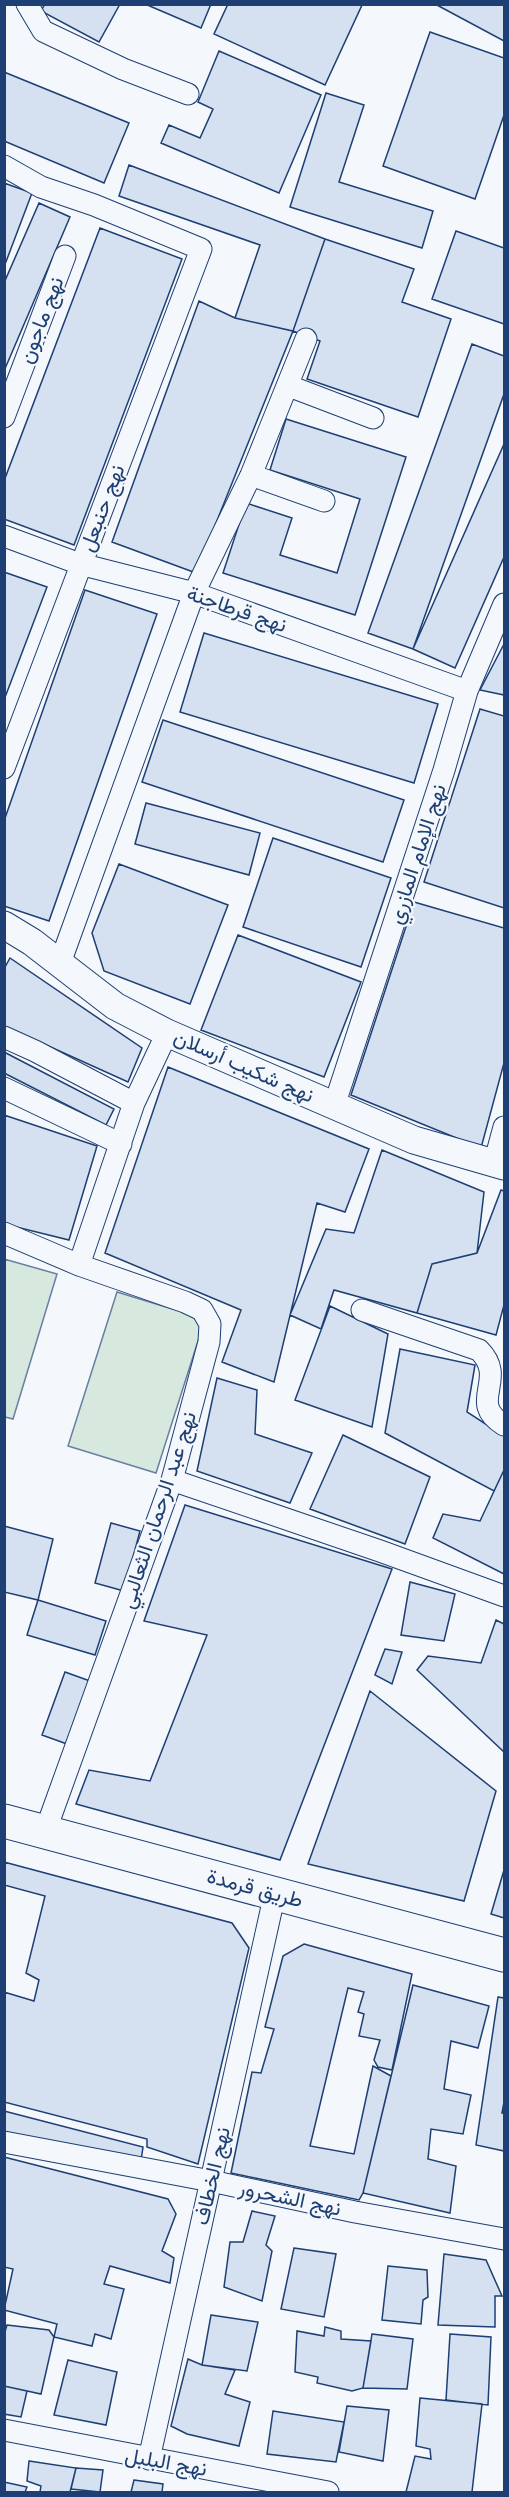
<svg xmlns="http://www.w3.org/2000/svg" width="509" height="2497" font-family="Quicksand,Vazirmatn,sans-serif">
	<rect width="100%" height="100%" fill="#f4f7fb"/>
	<path fill="#d7e8df" stroke="#687fa3" stroke-width="1.5" d="M4 1259 57 1274 13 1419 5 1417Z
		M117 1292 205 1319 156 1473 68 1446Z"/>
	<path fill="#d5e0f0" stroke="#1d3f73" stroke-width="1.5" d="M45 4H120L99 42 41 11Z
		M145 4H211L201 28Z
		M228 4H360L362 5 325 85 214 34Z
		M435 4H504V41Z
		M430 32 504 58V115L475 199 383 166Z
		M219 51 321 95 279 193 161 143 169 125 200 138 213 109 198 102Z
		M4 72 129 123 104 183 4 141Z
		M326 93 364 105 339 182 433 211 422 248 290 207Z
		M129 165 325 239 293 331 235 318 260 245 119 196Z
		M4 183 32 193 4 267Z
		M39 203 70 217 4 371V283Z
		M100 228 182 259 74 545 4 519V481Z
		M456 231 504 248V324L432 299Z
		M325 239 414 269 402 302 451 319 418 417 307 379 320 341 293 331Z
		M199 301 235 318 293 331 196 573 112 542Z
		M472 344 504 356V394L413 649 368 633Z
		M286 419 406 457 355 615 223 573 246 503 292 518 280 555 337 573 360 499 270 470Z
		M504 444V557L455 668 413 649Z
		M4 572 47 587 4 700Z
		M85 590 157 614 49 921 4 906V821Z
		M204 633 438 704 414 783 180 712Z
		M504 644V695L480 690Z
		M480 709 504 716V908L424 882Z
		M163 720 404 800 383 862 142 782Z
		M146 803 260 833 249 875 135 844Z
		M273 838 391 878 361 967 243 927Z
		M119 864 228 905 190 1004 104 971 92 933Z
		M414 902 504 928V1063L481 1148 351 1095Z
		M238 935 361 982 324 1077 201 1030Z
		M10 958 142 1048 128 1082 4 1026V969Z
		M4 1052 114 1109 106 1125 4 1073Z
		M168 1067 369 1149 345 1212 317 1203 274 1382 222 1362 241 1310 105 1253Z
		M4 1115 97 1146 69 1240 4 1224Z
		M382 1150 484 1192 477 1253 432 1264 417 1313 334 1290 321 1329 290 1315 326 1229 354 1233Z
		M501 1190 504 1191V1305L496 1335 417 1313 432 1264 477 1253Z
		M330 1306 388 1334 372 1427 295 1400Z
		M400 1349 475 1365 467 1412 504 1436V1470L494 1491 385 1433Z
		M217 1378 257 1390 255 1434 312 1453 290 1503 197 1471Z
		M343 1435 430 1477 405 1544 310 1509Z
		M504 1470V1574L433 1538 443 1514 480 1521Z
		M185 1505 392 1569 280 1860 76 1804 89 1770 150 1781 207 1635 144 1621Z
		M111 1523 140 1531 124 1591 95 1583Z
		M4 1526 53 1539 38 1600 4 1592Z
		M410 1582 455 1594 444 1641 401 1635Z
		M38 1600 106 1621 95 1655 27 1635Z
		M496 1620 504 1624V1752L417 1670 428 1656 481 1663Z
		M385 1649 402 1652 392 1684 375 1675Z
		M65 1672 90 1681 67 1744 42 1735Z
		M370 1691 496 1791 464 1901 308 1864Z
		M4 1862 232 1923 249 1948 198 2164 147 2147V2139L4 2102V1992L34 2001 39 1980 26 1973 45 1896 4 1885Z
		M504 1870V1918L491 1914Z
		M304 1944 412 1974 392 2070 378 2067 374 2060 380 2040 359 2036 364 2014 358 2012 364 1992 348 1988 310 2146 354 2154 373 2066 391 2076 363 2193 359 2200 231 2173 252 2072 261 2073 274 2029 265 2027 283 1956Z
		M413 1985 489 2006 478 2048 451 2041 444 2089 471 2095 463 2134 431 2129 428 2159 456 2166 450 2213 363 2193Z
		M498 1997 504 1998V2102L502 2113H504V2151L476 2145Z
		M4 2111 143 2147 140 2167 4 2137Z
		M4 2157 168 2199 176 2214 162 2251 174 2258 170 2283 110 2266 104 2284 124 2289 111 2339 95 2334 92 2346 54 2337 57 2324 4 2310 13 2269 4 2267Z
		M252 2211 275 2216 266 2245 272 2251 262 2301 224 2287 230 2242H243Z
		M294 2248 336 2254 324 2317 281 2309Z
		M444 2254 486 2260 502 2296H495V2327L438 2325Z
		M388 2266 427 2270 428 2297 423 2300 421 2324 382 2320Z
		M211 2315 258 2322 247 2371 202 2365Z
		M7 2325 49 2330 54 2337 41 2394 4 2386V2335Z
		M325 2327 341 2331V2339L371 2341 363 2388 352 2391 317 2383 318 2377 295 2372 297 2331 324 2336Z
		M372 2334 413 2339 407 2389 363 2388Z
		M450 2334 491 2337 488 2405 446 2400Z
		M188 2359 202 2365 235 2370 225 2394 250 2402 239 2446 187 2434 171 2426Z
		M68 2360 117 2372 106 2425 54 2415Z
		M4 2386 27 2391 21 2417 4 2414Z
		M420 2398 482 2404 472 2492H406L415 2456 431 2459 430 2449 416 2446Z
		M347 2406 389 2410 383 2461 339 2452Z
		M273 2411 344 2422 336 2462 267 2454Z
		M29 2461 76 2468 70 2492H40L41 2486 27 2481Z
		M76 2468 103 2470 100 2492 71 2489Z
		M134 2480 163 2484 162 2492H131Z
		M4 2482 27 2487 25 2492H4Z"/>
	<g fill="none" stroke-linecap="round" stroke-linejoin="round">
		<g stroke="#1d3f73" stroke-width="23">
			<path id="minor" d="M27 4 43 31 123 69 188 94
				M4 166 41 187 94 205 201 249 4 768
				M289 386 373 418
				M4 417 65 256
				M251 475 324 501
				M4 536 80 564 194 593 467 691
				M60 963 194 593 251 475 306 339
				M4 1037 35 1051 134 1103
				M4 1088 121 1144
				M334 1106 444 770 467 691 504 604
				M494 1164 504 1127
				M4 1233 79 1265 185 1302 202 1310 210 1324 209 1342 172 1480 45 1832
				M79 1265 134 1103 167 1033
				M362 1310 479 1350C509 1380 466 1402 504 1425
				M172 1480 380 1551 504 1596
				M4 2142 211 2181 355 2212 504 2239
				M4 2430 328 2492
				M149 2459 275 1893"/>
		</g>
		<g stroke="#1d3f73" stroke-width="29">
			<path id="tertiary" d="M4 925 32 942 115 1006 167 1033 414 1140 504 1166"/>
		</g>
		<g stroke="#1d3f73" stroke-width="35">
			<path id="primary" d="M4 1821 504 1955"/>
		</g>
		<use href="#minor" stroke="#f4f7fb" stroke-width="21"/>
		<use href="#tertiary" stroke="#f4f7fb" stroke-width="27"/>
		<use href="#primary" stroke="#f4f7fb" stroke-width="33"/>
	</g>
	<g text-anchor="middle" stroke-width="4.5" stroke-linejoin="round" paint-order="stroke">
		<g font-size="21" fill="#1d3f73" stroke="#f4f7fb">
			<text transform="translate(41 320) rotate(-69)" y="7">نهج ماجون</text>
			<text transform="translate(102 508) rotate(-69)" y="7">نهج حنبعل</text>
			<text transform="translate(237 609) rotate(19)" y="7">نهج قرطاجنة</text>
			<text transform="translate(417 854) rotate(-72)" y="7">نهج الإمام المازري</text>
			<text transform="translate(244 1066) rotate(24)" y="7">نهج شكيب أرسلان</text>
			<text transform="translate(158 1510) rotate(-72)" y="7">نهج عبد الرحمان الثعالبي</text>
			<text transform="translate(255 1888) rotate(15)" y="7">طريق قرمدة</text>
			<text transform="translate(212 2176) rotate(-77)" y="7">نهج الخطاف</text>
			<text transform="translate(290 2198) rotate(12)" y="7">نهج الشحرور</text>
			<text transform="translate(166 2462) rotate(10)" y="7">نهج البلبل</text>
		</g>
	</g>
	<rect width="509" height="2497" fill="none" stroke="#1d3f73" stroke-width="12"/>
</svg>
